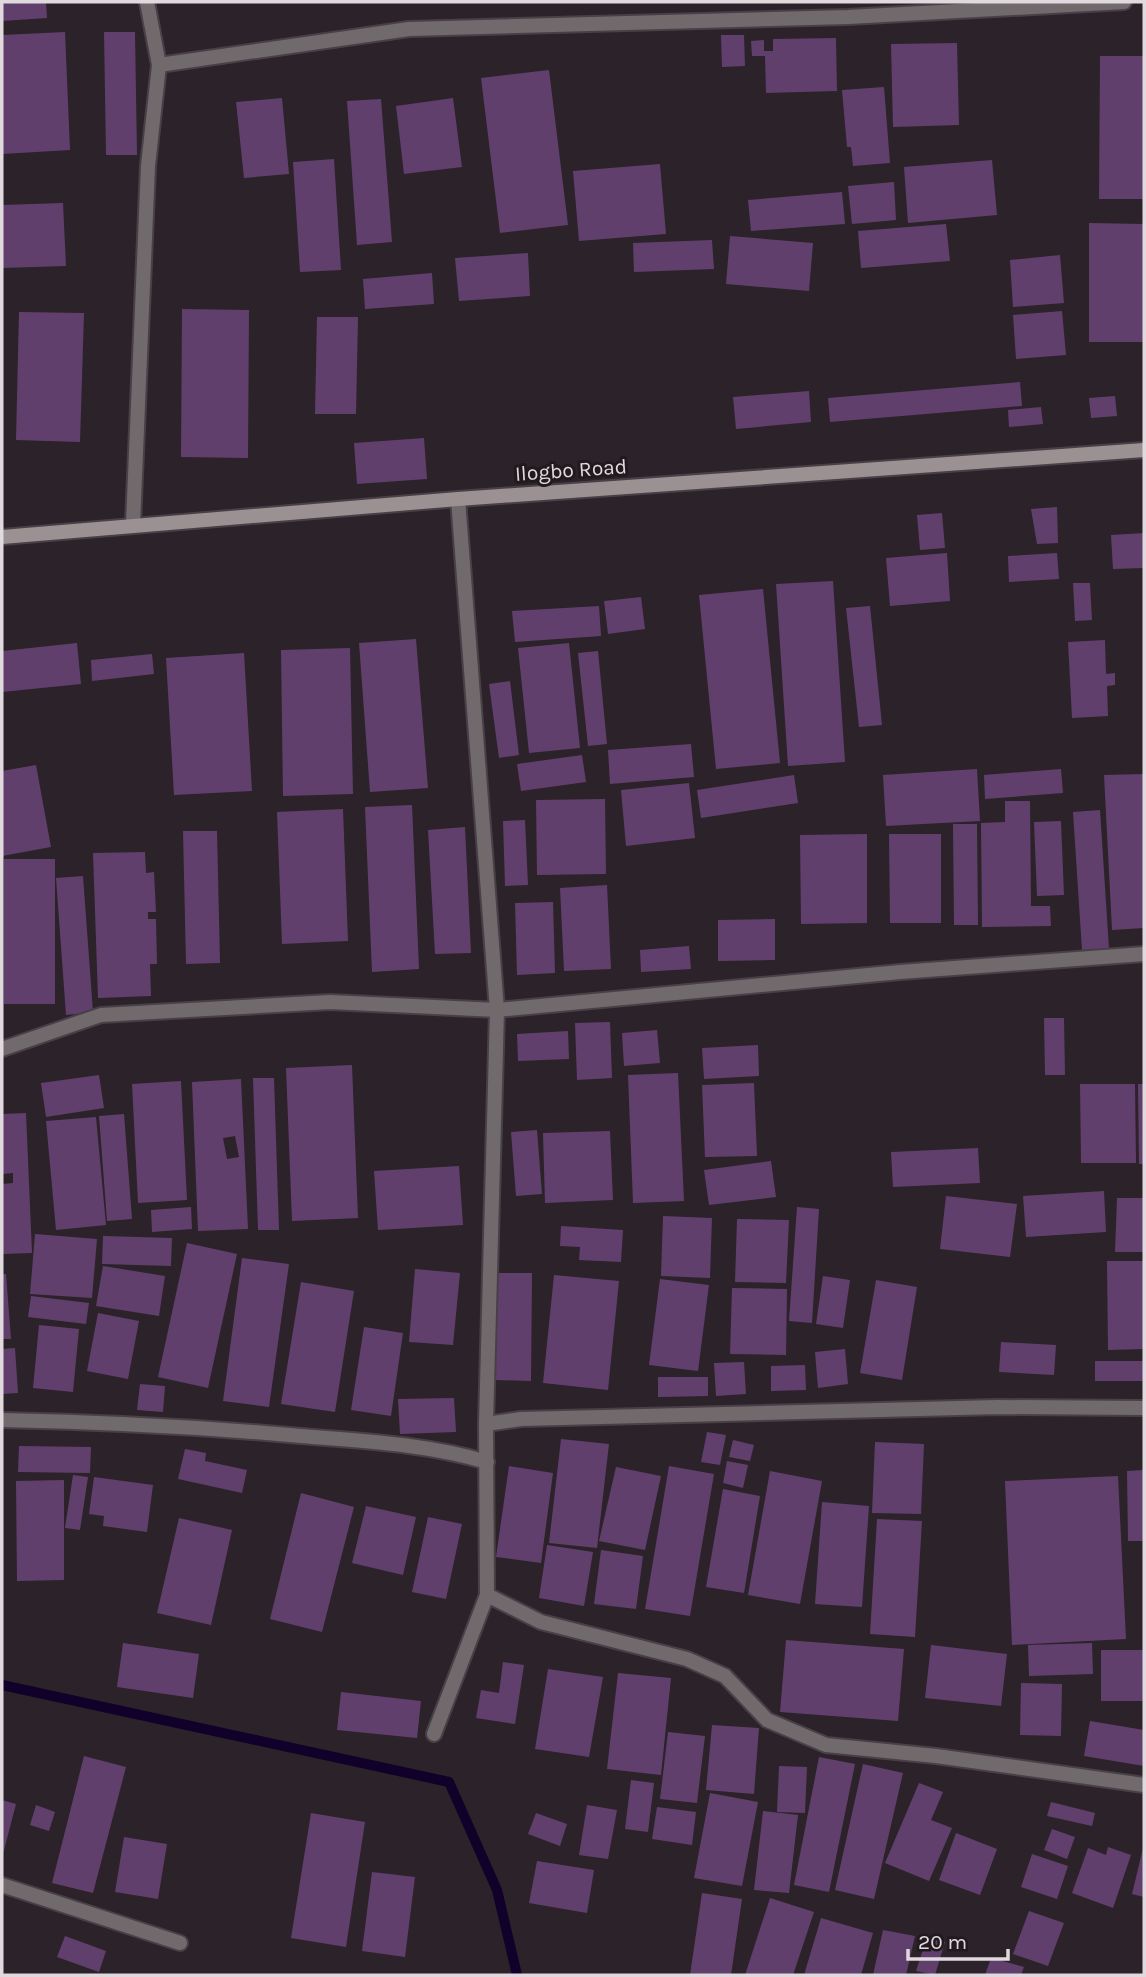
<svg xmlns="http://www.w3.org/2000/svg" width="1146" height="1977" font-family="Karla,sans-serif">
	<rect width="100%" height="100%" fill="#2c2229"/>
	<g fill="none" stroke-linecap="round" stroke-linejoin="round">
		<path stroke="#11002a" stroke-width="10" d="M2 1685 449 1782 497 1890 517 1975"/>
	</g>
	<path fill="#613f6d" fill-rule="evenodd" d="M2 2H46L47 18 2 21Z
		M65 32 70 150 2 154V35Z
		M104 32H135L137 155H106Z
		M721 35H744L745 66 722 67Z
		M836 38 837 91 766 93 765 56H752L751 41 764 40V51H773V39Z
		M957 43 959 125 893 127 891 44Z
		M1100 56H1144V199H1099Z
		M549 70 568 225 500 233 481 78Z
		M884 87 890 163 853 166 851 147H847L842 90Z
		M282 98 289 174 244 178 236 102Z
		M453 98 462 167 404 174 396 106Z
		M381 99 392 242 357 245 347 101Z
		M334 159 341 270 300 272 293 162Z
		M992 160 997 215 908 223 904 167Z
		M660 164 666 234 579 241 573 171Z
		M894 182 896 220 852 224 848 186Z
		M842 192 845 224 751 231 748 200Z
		M63 203 66 266 2 268V205Z
		M1089 223 1144 224V342H1089Z
		M946 224 950 261 861 268 858 231Z
		M730 236 813 243 809 291 726 284Z
		M712 240 714 269 634 272 633 243Z
		M528 253 530 296 459 301 455 258Z
		M1060 255 1064 303 1013 307 1010 260Z
		M432 273 434 304 365 309 363 279Z
		M182 309 249 310 248 458 181 457Z
		M1062 311 1066 355 1016 359 1013 315Z
		M19 312 84 313 80 442 16 440Z
		M317 317H358L356 414H315Z
		M1020 382 1022 406 830 422 828 398Z
		M809 391 811 422 736 429 733 397Z
		M1115 396 1117 416 1091 418 1089 398Z
		M1041 407 1043 424 1009 427 1008 410Z
		M424 438 427 479 357 484 354 443Z
		M1057 507 1058 543 1037 544 1031 509Z
		M942 513 945 548 920 550 917 515Z
		M1144 533V568L1113 569 1111 535Z
		M947 553 950 601 890 606 886 558Z
		M1057 553 1059 579 1009 582 1008 556Z
		M833 581 845 762 788 766 776 584Z
		M1073 583H1090L1092 620 1075 621Z
		M763 589 780 763 716 769 699 595Z
		M641 597 645 629 608 634 604 601Z
		M599 606 601 636 515 642 512 611Z
		M870 606 882 725 859 727 846 608Z
		M416 639 428 788 370 792 359 643Z
		M1105 640 1106 674 1115 673V685L1107 686 1108 716 1072 718 1068 642Z
		M77 643 81 684 2 692V651Z
		M569 643 580 748 529 753 518 648Z
		M350 648 353 794 283 796 281 650Z
		M598 651 607 744 588 746 578 653Z
		M244 653 252 791 174 795 166 658Z
		M152 654 154 674 92 681 91 660Z
		M510 681 519 755 499 758 489 684Z
		M691 744 694 777 610 784 608 750Z
		M582 755 586 782 521 791 517 764Z
		M36 765 51 847 2 856V771Z
		M977 769 980 821 886 826 883 775Z
		M1061 769 1063 793 985 799 984 775Z
		M1144 774V928L1112 930 1104 775Z
		M794 775 798 803 701 818 697 790Z
		M689 783 695 838 626 846 621 790Z
		M605 799 606 874 537 875 536 800Z
		M1005 801H1030L1031 906H1050L1051 926 982 927 981 823 1005 822Z
		M412 805 419 969 372 972 365 807Z
		M343 809 348 941 282 944 277 812Z
		M1100 810 1109 949 1082 950 1073 812Z
		M525 820 528 885 505 886 503 821Z
		M1061 821 1064 895 1037 896 1034 822Z
		M953 824H977L978 925H954Z
		M465 827 471 953 435 954 428 830Z
		M183 831H217L220 963 186 964Z
		M867 834V923L801 924 800 835Z
		M889 834H941V923H890Z
		M145 852 146 873 154 872 156 912H148V919H156L157 964H150L151 996 98 998 93 853Z
		M4 859H55V1004H4Z
		M83 876 93 1012 66 1015 56 878Z
		M607 885 611 969 564 971 560 888Z
		M553 902 555 973 517 975 515 903Z
		M775 919V960L718 961V920Z
		M689 946 691 969 641 972 640 950Z
		M1044 1018H1064L1065 1075H1045Z
		M610 1022 612 1078 577 1080 575 1023Z
		M657 1030 660 1063 624 1066 622 1033Z
		M568 1031 569 1059 518 1061 517 1034Z
		M758 1045 759 1076 704 1079 702 1048Z
		M352 1065 358 1218 292 1221 286 1068Z
		M678 1073 684 1201 633 1203 628 1075Z
		M99 1075 104 1108 46 1117 41 1083Z
		M253 1078H274L279 1230H258Z
		M241 1079 248 1229 198 1231 192 1082ZM235 1136 239 1157 227 1159 223 1138Z
		M181 1081 187 1200 138 1203 132 1084Z
		M754 1083 757 1156 705 1157 702 1085Z
		M1080 1084H1135L1136 1163H1081Z
		M1138 1084H1144V1164H1139Z
		M26 1113 32 1253 2 1254V1184L13 1183V1173L2 1174V1114Z
		M124 1114 132 1219 107 1221 99 1116Z
		M96 1117 106 1225 56 1230 46 1121Z
		M537 1130 542 1194 516 1196 511 1132Z
		M610 1131 613 1200 545 1203 543 1133Z
		M978 1148 980 1183 893 1187 891 1152Z
		M771 1161 776 1197 709 1205 704 1170Z
		M459 1166 463 1225 378 1230 374 1171Z
		M1104 1191 1106 1232 1026 1237 1023 1196Z
		M946 1196 1017 1204 1010 1257 940 1249Z
		M1117 1198H1144V1252H1115Z
		M191 1207 192 1229 152 1232 151 1210Z
		M797 1207 819 1209 812 1323 789 1321Z
		M663 1216 712 1218 710 1278 661 1276Z
		M737 1219 789 1220 786 1283 735 1282Z
		M561 1226 623 1230 621 1262 579 1260 580 1247 560 1246Z
		M35 1234 97 1239 92 1298 30 1294Z
		M103 1236 172 1238 171 1266 102 1264Z
		M187 1243 237 1254 208 1388 158 1377Z
		M242 1258 289 1264 269 1407 223 1401Z
		M1107 1261H1144V1349L1108 1350Z
		M103 1266 165 1276 159 1316 96 1306Z
		M415 1269 460 1273 453 1345 409 1342Z
		M495 1273H532L531 1381 495 1380Z
		M2 1274H6L11 1339H2Z
		M554 1275 619 1281 608 1390 543 1383Z
		M823 1276 850 1280 843 1328 816 1324Z
		M660 1279 709 1285 698 1371 649 1365Z
		M876 1280 917 1287 902 1380 860 1373Z
		M301 1282 354 1291 335 1412 281 1404Z
		M732 1288 787 1289 786 1355 730 1354Z
		M31 1296 89 1303 86 1324 28 1317Z
		M98 1313 139 1321 128 1379 87 1371Z
		M39 1325 79 1329 73 1392 33 1388Z
		M364 1327 403 1333 391 1416 351 1410Z
		M1001 1342 1056 1345 1054 1375 999 1372Z
		M15 1348 18 1393 2 1394V1349Z
		M845 1349 848 1384 818 1388 815 1352Z
		M1095 1361H1144V1381H1095Z
		M744 1362 746 1394 716 1396 714 1363Z
		M805 1365 806 1390 771 1391V1366Z
		M658 1377H708V1396L658 1397Z
		M140 1384 165 1386 163 1412 137 1410Z
		M454 1398 456 1432 400 1434 398 1399Z
		M707 1432 726 1435 720 1465 701 1462Z
		M561 1439 609 1444 597 1548 549 1543Z
		M733 1440 754 1445 750 1461 729 1457Z
		M875 1442 924 1444 921 1514 872 1513Z
		M19 1446 91 1447 90 1473 18 1472Z
		M185 1449 206 1453 205 1461 247 1470 242 1493 178 1479Z
		M727 1461 748 1465 743 1488 723 1483Z
		M509 1466 553 1473 541 1563 496 1557Z
		M669 1466 714 1474 690 1616 645 1609Z
		M616 1467 661 1476 645 1550 599 1541Z
		M1144 1470V1541H1128L1127 1471Z
		M770 1471 822 1481 800 1604 748 1595Z
		M73 1475 88 1477 80 1530 65 1528Z
		M1118 1476 1126 1639 1012 1645 1005 1481Z
		M94 1477 153 1485 147 1532 103 1526 104 1516 89 1514Z
		M64 1480V1580L17 1581 16 1481Z
		M723 1489 760 1496 744 1593 706 1587Z
		M301 1493 354 1507 322 1632 270 1619Z
		M822 1502 869 1506 862 1607 815 1604Z
		M366 1506 416 1517 403 1575 352 1563Z
		M428 1517 462 1524 446 1599 412 1592Z
		M179 1518 232 1530 211 1625 157 1613Z
		M877 1519 922 1521 915 1637 870 1634Z
		M547 1545 593 1552 584 1606 539 1598Z
		M601 1550 643 1556 636 1609 594 1604Z
		M786 1640 904 1649 898 1721 780 1712Z
		M123 1643 199 1654 193 1698 117 1687Z
		M1092 1643 1093 1674 1029 1676 1028 1645Z
		M931 1645 1007 1654 1001 1706 925 1698Z
		M1101 1650H1144V1701H1101Z
		M503 1662 524 1665 515 1724 476 1718 481 1690 499 1693Z
		M548 1669 603 1677 589 1757 535 1749Z
		M618 1673 671 1678 661 1775 607 1769Z
		M1021 1683 1062 1684 1061 1736 1020 1735Z
		M341 1692 421 1701 417 1738 337 1730Z
		M1090 1721 1144 1730V1766L1084 1756Z
		M712 1725 759 1728 754 1794 706 1790Z
		M668 1732 705 1736 697 1803 660 1799Z
		M84 1756 126 1767 93 1893 52 1883Z
		M819 1757 855 1764 829 1892 794 1885Z
		M863 1764 903 1773 874 1899 835 1890Z
		M779 1766 807 1767 805 1813 777 1812Z
		M631 1780 654 1783 648 1832 625 1829Z
		M919 1783 943 1792 931 1820 952 1828 929 1881 885 1863Z
		M710 1793 758 1802 742 1886 694 1878Z
		M2 1800 16 1804 3 1854H2Z
		M1051 1802 1095 1813 1092 1826 1047 1816Z
		M36 1805 55 1812 49 1831 30 1825Z
		M587 1805 617 1810 608 1859 579 1855Z
		M657 1807 696 1812 692 1845 652 1839Z
		M763 1811 798 1815 789 1893 754 1890Z
		M311 1813 365 1822 346 1947 291 1938Z
		M536 1813 567 1824 560 1846 528 1834Z
		M1052 1829 1075 1837 1067 1859 1044 1850Z
		M956 1833 997 1849 980 1895 939 1880Z
		M124 1837 167 1844 158 1899 115 1892Z
		M1108 1847 1131 1855 1113 1908 1072 1893 1088 1848 1106 1855Z
		M1143 1848H1144V1897L1132 1894Z
		M1032 1854 1068 1866 1057 1899 1021 1887Z
		M537 1861 594 1870 587 1913 529 1903Z
		M372 1872 415 1877 405 1957 362 1951Z
		M702 1893 742 1899 731 1975H690Z
		M770 1898 814 1912 793 1975H745Z
		M1029 1911 1064 1923 1048 1966 1013 1954Z
		M821 1918 873 1933 861 1975H804Z
		M883 1930 915 1936 906 1975H873Z
		M65 1936 106 1951 99 1972 57 1957Z
		M927 1937 945 1942 935 1975 916 1971Z
		M991 1958 1024 1967 1021 1975H985Z"/>
	<g fill="none" stroke-linecap="round" stroke-linejoin="round">
		<g stroke="#493f46" stroke-width="18">
			<path id="minor" d="M159 65 409 29 848 17 1124 2
				M133 524 148 166 159 65 147 2
				M2 1049 101 1015 330 1002 497 1010 900 972 1144 954
				M2 1420C102 1422 201 1427 301 1436 364 1441 427 1444 487 1462
				M486 1424 521 1419 998 1407 1144 1408
				M487 1595 541 1622 687 1659 725 1676 767 1720 826 1745 936 1756 1144 1785
				M434 1734 487 1595 486 1424 497 1010 458 499
				M2 1885 180 1943"/>
		</g>
		<g stroke="#493f46" stroke-width="18">
			<path id="secondary" d="M2 537 458 499 1144 450"/>
		</g>
		<use href="#minor" stroke="#706a6c" stroke-width="14"/>
		<use href="#secondary" stroke="#9b9193" stroke-width="14"/>
	</g>
	<g text-anchor="middle" stroke-width="6" stroke-linejoin="round" paint-order="stroke">
		<g font-size="21" fill="#e0d9dd" stroke="#22191f">
			<text transform="translate(571 470) rotate(-4)" y="7">Ilogbo Road</text>
		</g>
	</g>
	<rect width="1146" height="1977" fill="none" stroke="#e0d9dd" stroke-width="7"/>
	<path d="M908 1949v10h100v-10" fill="none" stroke="#e0d9dd" stroke-width="3.5"/>
	<text x="918" y="1949" font-size="21" fill="#e0d9dd" stroke="#22191f" stroke-width="5" paint-order="stroke">20 m</text>
</svg>
